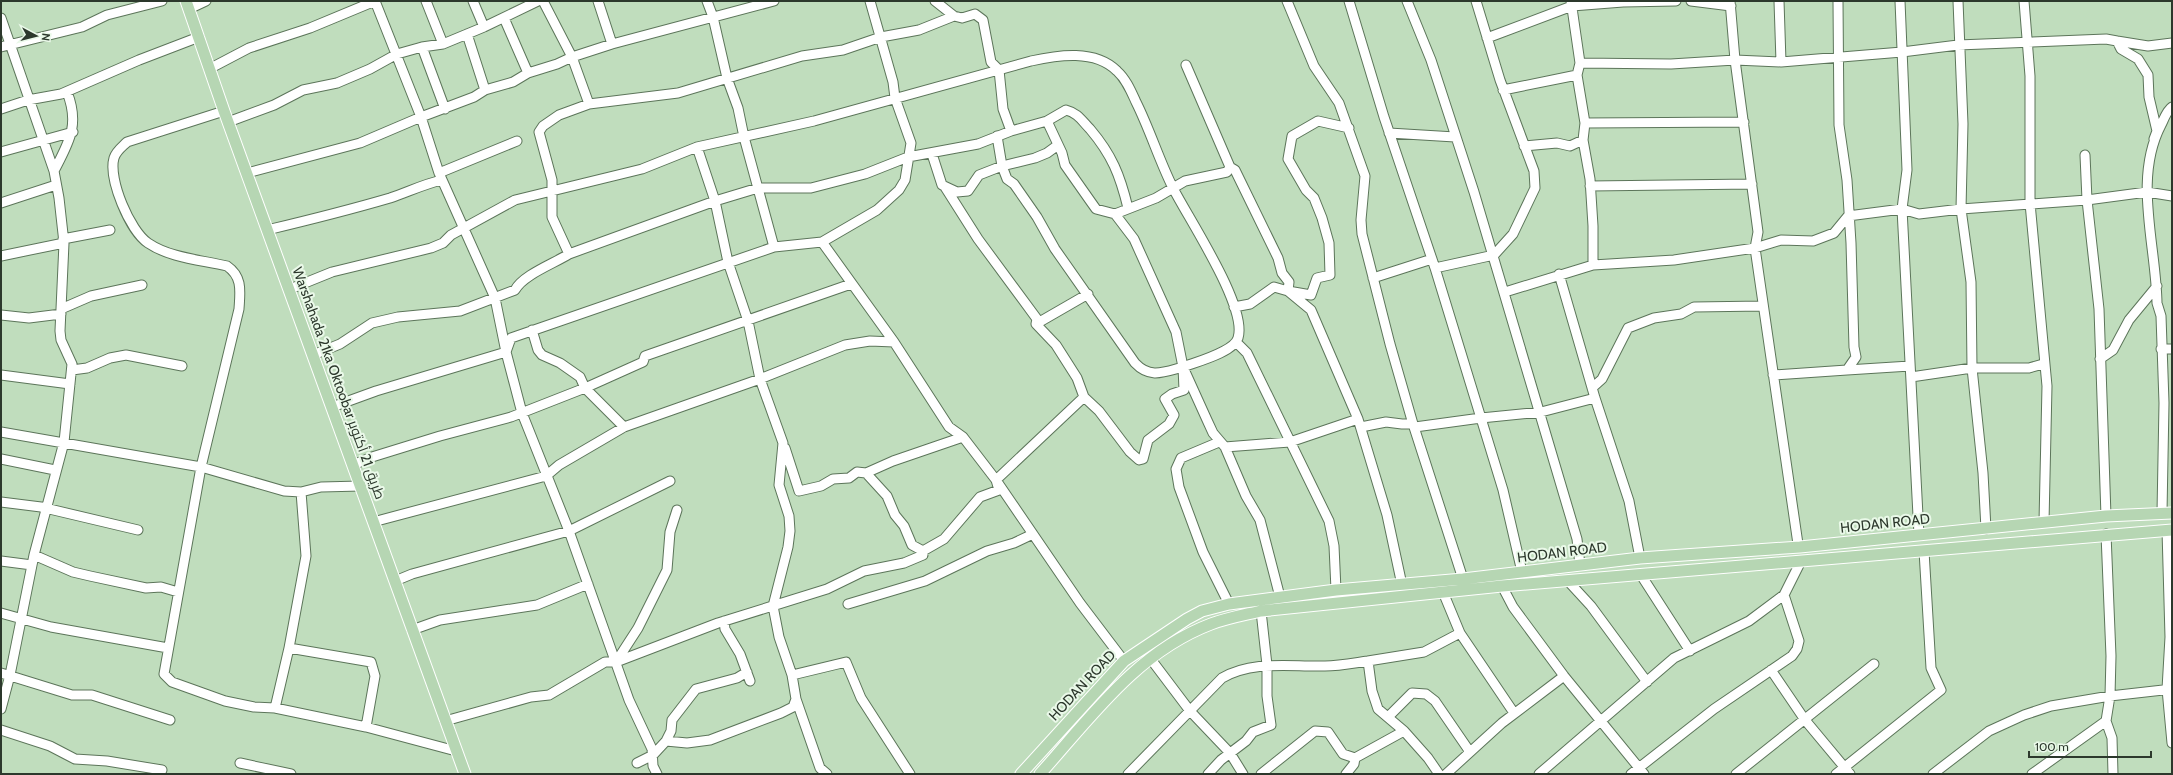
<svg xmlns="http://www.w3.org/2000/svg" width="2173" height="775" font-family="Cabin,Cairo,sans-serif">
	<rect width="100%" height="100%" fill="#c0ddbd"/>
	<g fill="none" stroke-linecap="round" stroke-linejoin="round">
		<g stroke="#5c755a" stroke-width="11">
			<path id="minor" d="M375 1 421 117 439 173 495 298 506 352 522 413 569 531 629 700 652 749 653 766 657 774
				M426 1 443 44
				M473 1 484 27
				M543 1 572 57 589 104
				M598 1 612 44
				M707 1 713 17 727 78 738 108 744 137 774 247 822 242
				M870 1 893 82 895 98 911 143 905 180 899 190 877 210 822 242 894 342 949 427 963 437 996 480 1080 603 1124 661
				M935 1 954 16 962 18 975 14 983 20 991 62 999 70 1003 109 1011 131 1047 121 1062 153 1065 165 1091 202 1096 209 1115 214 1134 239 1176 332 1183 367 1207 420 1213 433 1225 447 1246 496 1260 520 1280 597
				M1287 1 1314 66 1339 103 1365 176 1361 220 1362 234 1390 344 1413 424 1463 579
				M1349 1 1384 117 1435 268 1503 490 1522 572
				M1407 1 1431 60 1474 192 1577 539 1580 565
				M1691 1 1731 6
				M1730 1 1735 60 1758 232 1755 248 1798 544 1800 547
				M1958 1 1963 124 1961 209 1971 282 1972 368 1983 473 1986 529
				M2024 1 2030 76V203L2047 386 2044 522
				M189 9 206 1
				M1 18 54 171 59 198 64 243 60 331 61 340 72 364 64 442 34 555 10 675 1 709
				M504 18 528 73
				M467 34 485 90
				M1487 38 1572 6 1623 2 1676 1
				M2117 41 2148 46 2172 43
				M1 47 82 27 107 15 162 1
				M422 47 445 109
				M1781 62 1902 52 1958 45 2106 39 2117 41 2121 49 2138 59 2148 75 2149 97 2157 131 2154 139
				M1580 63 1671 64 1735 60 1781 62 1779 1
				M1186 65 1230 167
				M209 69 249 48 310 28 375 1
				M1503 90 1577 75
				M1 109 28 100 61 94 139 60 199 37
				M224 111 127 142C122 147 116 151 114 158 108 179 130 231 148 243 170 258 202 260 227 266 243 277 240 292 239 309L201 467 164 674 172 682 225 701 254 707 275 708 366 727 456 751
				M1047 121 1066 110C1078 113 1082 121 1090 129 1112 155 1120 175 1128 208
				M228 122 274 105 303 90 337 83 370 69 397 54 422 47 443 44 484 27 538 1
				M1585 123 1744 122
				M1349 128 1318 121 1292 136 1288 159 1306 190 1314 198 1322 218 1329 243 1330 275 1317 278 1311 295 1288 291 1311 310 1358 419 1387 515 1402 585
				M1389 133 1455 137
				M997 136 1002 166 1007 179 1014 184 1037 217 1055 249 1135 363C1150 379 1164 372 1183 367
				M1524 146 1557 143 1570 146 1583 140
				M697 147 715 201 728 262 748 321 760 379 783 443 779 485 789 516 790 531 788 547 773 606 779 637 792 675 796 699 820 768 827 774
				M1 152 73 132
				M932 154 942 185 957 192 968 191 979 175 1002 166 1035 158 1047 153 1058 145
				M2085 155 2087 200 2099 309 2106 516
				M54 171C69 142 80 125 67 92
				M247 173 360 143 421 117 474 97 485 90 513 82 528 73 557 64 572 57 612 44 774 1
				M439 173 517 141
				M1590 186 1752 184
				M945 187 978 239 1037 319 1036 324 1088 294
				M1 203 56 185
				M1115 214 1156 198 1185 181 1227 172 1230 167 1235 170 1278 258 1282 273 1289 282 1288 291 1274 287 1250 304 1234 307
				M267 230C309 220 349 210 390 198 408 192 424 184 442 180
				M63 239 110 230
				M569 254 552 217V180L539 132 543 126 559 115 589 104 678 93 802 56 843 50 881 37 919 30 954 16
				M1 256 64 243
				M1593 265 1674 260 1755 248 1781 240 1813 241 1834 233 1848 216 1902 209 1907 170 1900 1
				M1435 268 1494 255 1513 234 1535 188 1534 171 1500 80 1476 1
				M1559 274 1595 398 1629 501 1640 558
				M1373 278 1432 259
				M290 289 332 272 431 248 443 243 451 235 515 200 642 169 697 147 814 121 1031 61C1058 55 1095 49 1117 71 1126 79 1131 91 1136 102 1150 130 1159 160 1173 188 1188 218 1248 307 1238 338 1234 352 1196 362 1183 367L1184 390 1172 394 1165 399 1174 415 1169 424 1148 440 1143 459 1139 460 1130 452 1099 411 1084 397 1077 378 1056 345 1036 324
				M1505 292 1593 265V226L1590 179 1583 140 1585 123 1577 75 1580 63 1571 1
				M61 309 91 296 142 285
				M1 315 29 318 61 314
				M532 330 538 350 542 355 560 363 580 377 585 388 624 427
				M1237 343 1247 353 1329 521 1334 546 1336 590
				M2161 349H2172
				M313 355 340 344 372 323 398 317 460 311 515 290C523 275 553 264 569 254L715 201 758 188H811L865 174 908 157 978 144 1011 131
				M2100 359 2113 350 2129 320 2157 286
				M72 370 87 368 110 358 126 355 182 366
				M1847 370 1910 366
				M1 375 70 384
				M1773 375 1847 370 1856 357 1854 347 1851 243 1847 180 1839 125 1838 1
				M1911 377 1972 368H2029L2043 364
				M1592 388 1602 379 1628 328 1654 318 1681 314 1694 307 1763 306
				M332 407 376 391 506 352 511 338 774 247
				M1361 427 1386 422 1402 424H1413
				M1415 427 1481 418 1541 412 1595 398
				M1 432 201 467 284 491 301 492 321 487 361 486
				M1219 442 1181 458 1176 469 1179 487 1203 552 1229 604
				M1225 447 1290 442 1358 419
				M785 448 799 491 821 486 833 479 849 478 857 472 866 473 887 496 895 515 904 526 912 545 923 551
				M1 459 55 470
				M353 465 372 457 440 436 511 417 585 388 643 362 645 356 851 284
				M866 473 893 461 963 437
				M1 502 41 507 138 530
				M2162 513 2164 403 2161 316 2157 303C2156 244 2133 179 2161 125 2164 119 2167 110 2172 107
				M373 522 546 476 559 465 624 427 760 379 845 345 870 341 894 342
				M2167 530 2170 637 2167 689 2172 743
				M2106 534 2111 656 2110 696 2106 721 2112 738 2113 774
				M1919 535 1902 209 1919 214 1961 209 2087 200 2147 192 2172 196
				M34 555 73 572 90 576 146 588 161 587 178 592
				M1 561 32 565
				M1641 575 1690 651
				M395 581 412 574 569 531 670 481
				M1568 581 1591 606 1647 682
				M1502 586 1513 607 1564 676 1644 774
				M1443 592 1460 633 1514 713
				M848 604 925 581 987 551 1014 543 1033 534
				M1 613 51 627 168 648
				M724 621 725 629 740 654 750 681
				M412 630 440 620 537 605 588 584
				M289 648 306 556 301 492
				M1150 658 1190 711 1230 753 1243 774
				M1368 661 1424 652 1460 633
				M616 662 638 628 667 570 670 532 677 510
				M1771 670 1805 720 1850 774
				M1 673 72 695H92L170 720
				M792 675 846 662 861 698 910 774
				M275 708 289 648 371 662 375 676 366 727
				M1388 717 1412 693 1426 694 1435 701 1470 752
				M445 721 531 697 549 695 605 662H616L718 623 827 589 864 571 904 563 923 555V551L944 539 980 497 999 490 996 480 1084 397
				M1 730 50 746 75 759 107 761 162 770
				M666 741 687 743 710 740 781 713 793 707 796 699
				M240 763 291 774
				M637 763 653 755 666 741 671 731 672 720 696 689 737 678 747 672
				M1128 774 1222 678C1253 660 1290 667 1325 666 1339 666 1354 663 1368 661L1372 691 1378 709 1404 731 1428 758 1439 774
				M1208 774 1221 760 1246 741 1253 732 1271 725 1267 696V665L1261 611
				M1261 774 1315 731 1328 732 1343 754 1355 758
				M1346 774 1354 764 1355 758 1404 731
				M1446 774 1502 723 1564 676
				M1539 774 1674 658 1749 621 1784 595 1801 561
				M1631 774 1714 709 1792 656 1797 649 1799 641 1784 595
				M1736 774 1874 664
				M1836 774 1941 690 1931 668 1924 551
				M1933 774 1989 731 2024 715 2051 706 2110 696 2172 689
				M2032 774 2106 721"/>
		</g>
		<g stroke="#fff" stroke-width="13">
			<path id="major" d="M186 1 224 111 465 774
				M1021 774 1124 661 1187 619 1202 611 1229 604 1336 590 1463 579 1640 558 1800 547 2106 516 2172 513
				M1040 774C1091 717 1137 652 1211 624 1227 618 1244 615 1261 611L1502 586 2172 530"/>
		</g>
		<use href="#minor" stroke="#fff" stroke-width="9"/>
		<use href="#major" stroke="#b6d6b3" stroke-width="11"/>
	</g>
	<g text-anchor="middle" stroke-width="4" stroke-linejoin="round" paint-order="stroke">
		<g font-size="14" fill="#2c382c" stroke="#eaf9e9">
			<text transform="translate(339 383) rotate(70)" y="5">Warshahada 21ka Oktoobar طريق 21 أكتوبر</text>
			<text transform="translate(1885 523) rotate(-6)" y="5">HODAN ROAD</text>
			<text transform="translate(1562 552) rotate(-7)" y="5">HODAN ROAD</text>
			<text transform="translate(1082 685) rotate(-47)" y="5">HODAN ROAD</text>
		</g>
	</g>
	<rect width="2173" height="775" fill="none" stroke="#2c382c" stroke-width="4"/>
	<g transform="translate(36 36) rotate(97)" stroke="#eaf9e9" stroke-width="3" paint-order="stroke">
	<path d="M0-3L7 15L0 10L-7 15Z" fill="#2c382c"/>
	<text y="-6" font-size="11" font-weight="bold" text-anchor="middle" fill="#2c382c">N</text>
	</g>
	<path d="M2029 751v6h122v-6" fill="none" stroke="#2c382c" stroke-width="2"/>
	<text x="2035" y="751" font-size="12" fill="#2c382c" stroke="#eaf9e9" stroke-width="3" paint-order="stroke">100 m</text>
</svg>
